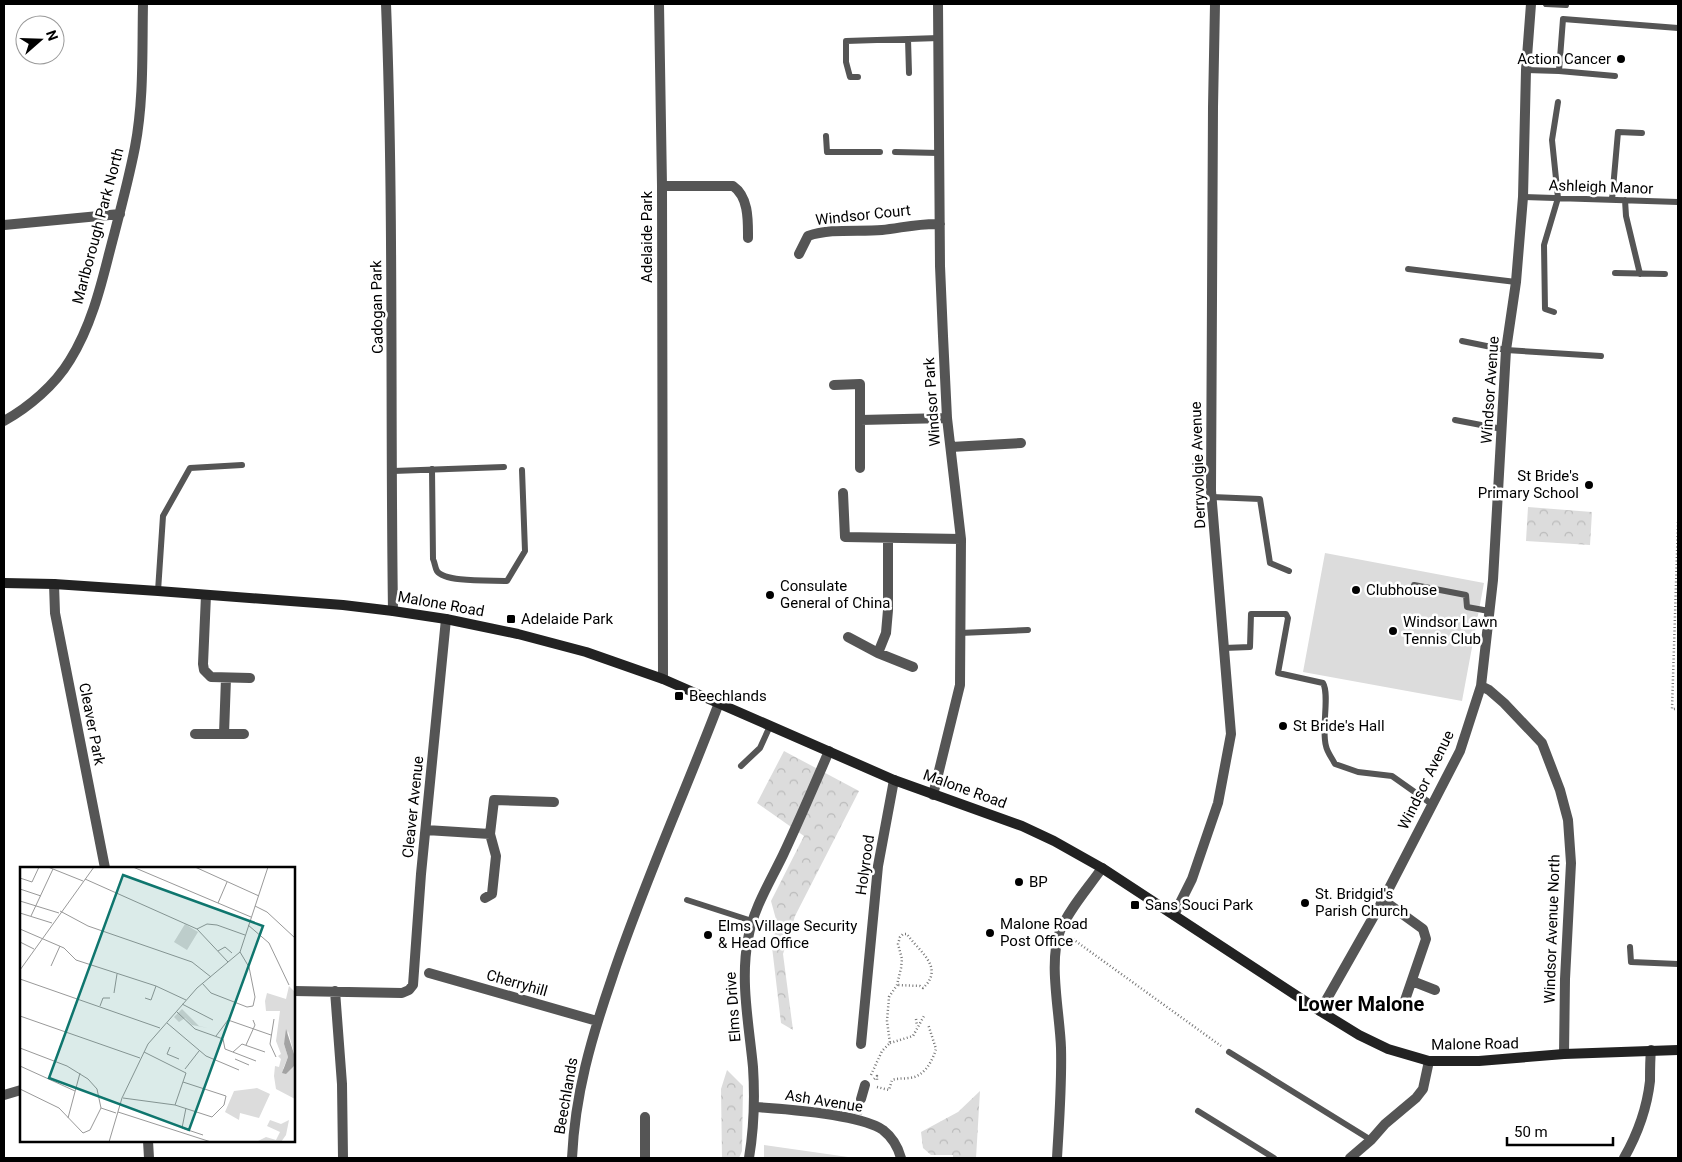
<svg xmlns="http://www.w3.org/2000/svg" width="1682" height="1162" font-family="Roboto,sans-serif">
	<defs>
		<pattern id="forest-crowns" width="20" height="18" patternUnits="userSpaceOnUse" patternTransform="scale(1.25)"><rect width="20" height="18" fill="#dcdcdc"/><path d="M2 6a3 3 0 1 1 6 0M12 15a3 3 0 1 1 6 0" fill="none" stroke="#bbb"/></pattern>
	</defs>
	<rect width="100%" height="100%" fill="#fff"/>
	<path fill="#dcdcdc" d="M1325 553 1484 583 1462 701 1303 672Z
		M764 1145 855 1158H764Z"/>
	<path fill="url(#forest-crowns)" d="M1528 507 1592 512 1590 545 1526 541Z
		M784 751 859 791 795 916 783 954 793 1030 781 1023 772 947 777 923 771 901 804 836 757 803Z
		M727 1070 743 1086 742 1151 739 1158H722L721 1089Z
		M980 1091 976 1158H953V1155H931L923 1148 921 1132 958 1112Z"/>
	<g fill="none" stroke-linecap="round" stroke-linejoin="round">
		<path stroke="#d9d9d9" stroke-width="10" stroke-dasharray="10 5" stroke-linecap="butt" d="M857 1114 861 1099"/>
		<path stroke="#777" stroke-width="2.5" stroke-dasharray="1 2.5" stroke-linecap="butt" d="M1678 522 1672 709H1678
			M1070 937 1221 1046
			M916 1019 917 1026
			M890 1043 913 1036 924 1016
			M871 1075 882 1051 890 1043 887 1021 889 997 897 985 901 968 902 959 898 944 900 937 903 934H907C917 950 946 967 923 988L920 986 897 985
			M874 1079 877 1076V1082
			M877 1087 889 1090 892 1080C898 1078 903 1079 909 1078 924 1077 932 1062 936 1049L928 1024"/>
		<path stroke="#555" stroke-width="6" d="M1546 4 1566 5V4
			M908 39 909 73
			M1526 70 1559 71 1615 76
			M1559 71 1563 19 1678 28
			M858 77H850L846 62V41L939 38
			M826 136 827 152H880
			M895 152 939 153
			M1523 197 1678 202
			M1612 200 1618 132 1642 133
			M1625 200 1626 216 1640 274
			M1408 269 1516 282
			M1615 273 1665 274
			M1554 312 1545 309 1544 245 1558 198 1552 140 1558 102
			M1462 341 1506 350 1601 356
			M1455 420 1502 429
			M432 469 433 559C435 563 435 568 437 571 445 583 493 580 507 581L525 551 522 470
			M393 471 504 467
			M1212 497 1260 499 1270 563 1289 571
			M1414 585 1466 595 1467 607 1489 611
			M158 591 163 516 190 468 242 465
			M960 633 1028 630
			M1224 648 1250 647 1251 614H1286L1288 618 1278 673 1323 683C1330 695 1321 729 1326 746 1327 752 1332 758 1335 764L1358 772 1392 776 1433 805
			M741 766 760 748 770 726
			M687 900 752 921
			M1630 947 1631 962 1678 964
			M1229 1052 1371 1140
			M1198 1111 1274 1158"/>
		<path stroke="#555" stroke-width="10" d="M386 4C394 206 390 408 393 611
			M659 4 662 186 663 679
			M662 186H733C749 197 748 221 748 238
			M4 225 120 214
			M799 254 808 236C831 228 858 232 882 230 901 228 920 223 940 224
			M834 385 860 384V468
			M860 420 947 418
			M4 421C29 407 55 385 70 360 90 328 100 290 109 254 118 219 128 183 135 147 144 100 142 51 143 4
			M951 447 1021 443
			M843 493 845 537 961 539
			M54 584 55 613 105 868
			M206 595 203 664 204 670 211 677 250 678
			M848 637 878 653 913 667
			M878 653 886 633 888 610V538
			M1481 686 1489 690 1504 703 1542 743 1560 790 1568 820 1571 863 1565 979 1564 1054
			M195 734H244
			M224 734 226 678
			M933 795 960 685 961 539 947 418 943 336 940 266 938 4
			M426 830 490 834
			M485 898 492 894 496 856 490 834 494 800 554 802
			M1383 900 1423 929 1426 939 1403 1006
			M1174 915 1192 879 1218 803 1231 734 1211 491 1213 107 1215 4
			M429 973 597 1021
			M1412 981 1435 990
			M294 991 402 993 409 990 413 985 421 874 446 619
			M335 991 342 1084 343 1158
			M1320 1011 1383 900 1460 751 1481 686 1493 580 1506 350 1516 282 1523 197 1526 70 1531 4
			M861 1044 878 866 894 780
			M4 1095 21 1090
			M861 1099 865 1085
			M755 1107C785 1109 860 1114 883 1130 892 1137 898 1147 901 1158
			M645 1117V1158
			M148 1141 149 1158
			M572 1158C575 1094 591 1039 612 978 643 885 684 795 719 703
			M749 1158C754 1128 755 1098 753 1067 749 1025 740 981 748 939 753 909 770 882 783 855 799 821 814 786 829 751
			M1057 1158C1059 1122 1062 1085 1061 1048 1060 1014 1048 962 1060 931 1069 909 1089 887 1102 868
			M1350 1158 1371 1140 1385 1124 1416 1098 1423 1089 1429 1061
			M1624 1158C1637 1135 1647 1108 1650 1081 1650 1071 1650 1060 1651 1050"/>
		<path stroke="#222" stroke-width="10" d="M4 583 54 584 158 591 343 605 393 611 446 619 518 634 586 652 663 679 894 780 1022 826 1054 841 1102 868 1320 1011 1359 1035 1388 1049 1429 1061H1479L1564 1054 1678 1050"/>
	</g>
	<g fill="#000" stroke="#fff" stroke-width="2">
		<circle cx="1621" cy="59" r="5"/>
		<circle cx="1589" cy="485" r="5"/>
		<circle cx="1356" cy="590" r="5"/>
		<circle cx="770" cy="595" r="5"/>
		<rect x="506" y="614" width="10" height="10" rx="2.5"/>
		<circle cx="1393" cy="631" r="5"/>
		<rect x="674" y="691" width="10" height="10" rx="2.5"/>
		<circle cx="1283" cy="726" r="5"/>
		<circle cx="1019" cy="882" r="5"/>
		<circle cx="1305" cy="903" r="5"/>
		<rect x="1130" y="900" width="10" height="10" rx="2.5"/>
		<circle cx="990" cy="933" r="5"/>
		<circle cx="708" cy="935" r="5"/>
	</g>
	<g text-anchor="middle" stroke-width="5" stroke-linejoin="round" paint-order="stroke">
		<g font-size="15" fill="#000" stroke="#fff" text-anchor="start">
			<text x="1611" y="64" text-anchor="end">Action Cancer</text>
			<text x="1579" y="481" text-anchor="end">St Bride's<tspan x="1579" dy="17">Primary School</tspan></text>
			<text x="780" y="591">Consulate<tspan x="780" dy="17">General of China</tspan></text>
			<text x="1366" y="595">Clubhouse</text>
			<text x="521" y="624">Adelaide Park</text>
			<text x="1403" y="627">Windsor Lawn<tspan x="1403" dy="17">Tennis Club</tspan></text>
			<text x="689" y="701">Beechlands</text>
			<text x="1293" y="731">St Bride's Hall</text>
			<text x="1029" y="887">BP</text>
			<text x="1315" y="899">St. Bridgid's<tspan x="1315" dy="17">Parish Church</tspan></text>
			<text x="1145" y="910">Sans Souci Park</text>
			<text x="1000" y="929">Malone Road<tspan x="1000" dy="17">Post Office</tspan></text>
			<text x="718" y="931">Elms Village Security<tspan x="718" dy="17">&amp; Head Office</tspan></text>
		</g>
		<g font-size="15" fill="#000" stroke="#fff">
			<text transform="translate(1601 187) rotate(2)" y="5">Ashleigh Manor</text>
			<text transform="translate(863 215) rotate(-6)" y="5">Windsor Court</text>
			<text transform="translate(98 226) rotate(-75)" y="5">Marlborough Park North</text>
			<text transform="translate(647 237) rotate(-90)" y="5">Adelaide Park</text>
			<text transform="translate(377 307) rotate(-91)" y="5">Cadogan Park</text>
			<text transform="translate(1490 390) rotate(-86)" y="5">Windsor Avenue</text>
			<text transform="translate(932 402) rotate(-94)" y="5">Windsor Park</text>
			<text transform="translate(1198 465) rotate(-92)" y="5">Derryvolgie Avenue</text>
			<text transform="translate(441 604) rotate(10)" y="5">Malone Road</text>
			<text transform="translate(92 724) rotate(79)" y="5">Cleaver Park</text>
			<text transform="translate(1426 780) rotate(-64)" y="5">Windsor Avenue</text>
			<text transform="translate(965 789) rotate(20)" y="5">Malone Road</text>
			<text transform="translate(413 807) rotate(-84)" y="5">Cleaver Avenue</text>
			<text transform="translate(865 865) rotate(-82)" y="5">Holyrood</text>
			<text transform="translate(1552 929) rotate(-88)" y="5">Windsor Avenue North</text>
			<text transform="translate(517 983) rotate(16)" y="5">Cherryhill</text>
			<text transform="translate(733 1007) rotate(-94)" y="5">Elms Drive</text>
			<text transform="translate(1475 1044) rotate(-1)" y="5">Malone Road</text>
			<text transform="translate(566 1096) rotate(-80)" y="5">Beechlands</text>
			<text transform="translate(824 1101) rotate(9)" y="5">Ash Avenue</text>
		</g>
		<g font-size="20" font-weight="bold" fill="#000" stroke="#fff">
			<text x="1361" y="1011">Lower Malone</text>
		</g>
	</g>
	<g transform="translate(20 867)">
		<rect width="275" height="275" fill="#fff"/>
		<path d="M165 57 178 65 167 83 154 75ZM237 221 250 227 239 251 220 246 219 253 205 245 214 224Z" fill="#dcdcdc"/>
		<path d="M269 119 275 125V190L268 164 264 177 268 190 263 202 275 197V232L256 222 254 209 255 199 259 200 261 192 258 189 261 187 256 174 260 144H246L245 134 247 126 266 132ZM162 142 179 159 188 161 172 158 165 151 159 155 154 150ZM250 253 261 257 269 253 266 268 261 275H236L246 270 256 273 260 265 247 259Z" fill="#dcdcdc"/>
		<path d="M266 162 275 190 274 199 266 207 262 206 268 190 264 177Z" fill="#a3a3a3"/>
		<path fill="none" stroke="#999" stroke-width="1" d="M28 0 63 14M113 0 231 50M175 0 239 29M0 11 12 15 19 0M65 12 177 62 208 95M0 22 21 29M0 34 39 46M198 36 207 15M235 39 247 45 275 71M40 44 68 59 172 95 191 110M0 46 32 56M11 49 33 2M228 58 249 76 269 118M0 62 44 81 56 93 136 119 166 133M177 62 187 57 197 58 225 68M0 75 14 82M198 84 205 80 212 86M31 99 40 79M0 103 74 0M0 112 140 161M182 116 191 126 227 140 233 139 235 130 229 100 220 85M94 126 97 107M125 131 131 133 136 119M162 137 193 153M80 139 83 131H90M157 145 175 162 203 172 205 182M0 149 120 191M254 152 250 177 256 190M147 156 186 189 219 203M196 169 208 153 251 168M226 178 235 158 233 153M150 180 147 187 159 192M0 181 47 199 68 212 77 222 81 241M205 182 236 194M124 185 166 206 155 238M213 185 222 177 245 185M215 192 229 198M0 199 55 224M165 202 179 184M0 222 39 241 63 266 70 263 81 241M103 231 155 238 192 250 204 238 206 229 163 215M81 241 96 246M166 241 162 261 183 268M98 245 191 275M48 251 60 206M89 275 102 231 128 177 177 121 220 85 248 0"/>
		<path fill="#0f766e" fill-opacity="0.15" stroke="#0f766e" stroke-width="2.5" d="M103 8 243 59 169 263 29 211Z"/>
		<rect width="275" height="275" fill="none" stroke="#000" stroke-width="2.5"/>
	</g>
	<rect width="1682" height="1162" fill="none" stroke="#000000" stroke-width="10"/>
	<g transform="translate(40 40) rotate(70)"><circle r="24" fill="#ffffff" stroke="#999999"/>
	<path d="M0-4L9 19L0 12L-9 19Z" fill="#000000"/>
	<text y="-8" font-size="14" font-weight="bold" text-anchor="middle" fill="#000000">N</text>
	</g>
	<path d="M1507 1137v8h106v-8" fill="none" stroke="#000000" stroke-width="2.5"/>
	<text x="1514" y="1137" font-size="15" fill="#000000" stroke="#ffffff" stroke-width="4" paint-order="stroke">50 m</text>
</svg>
